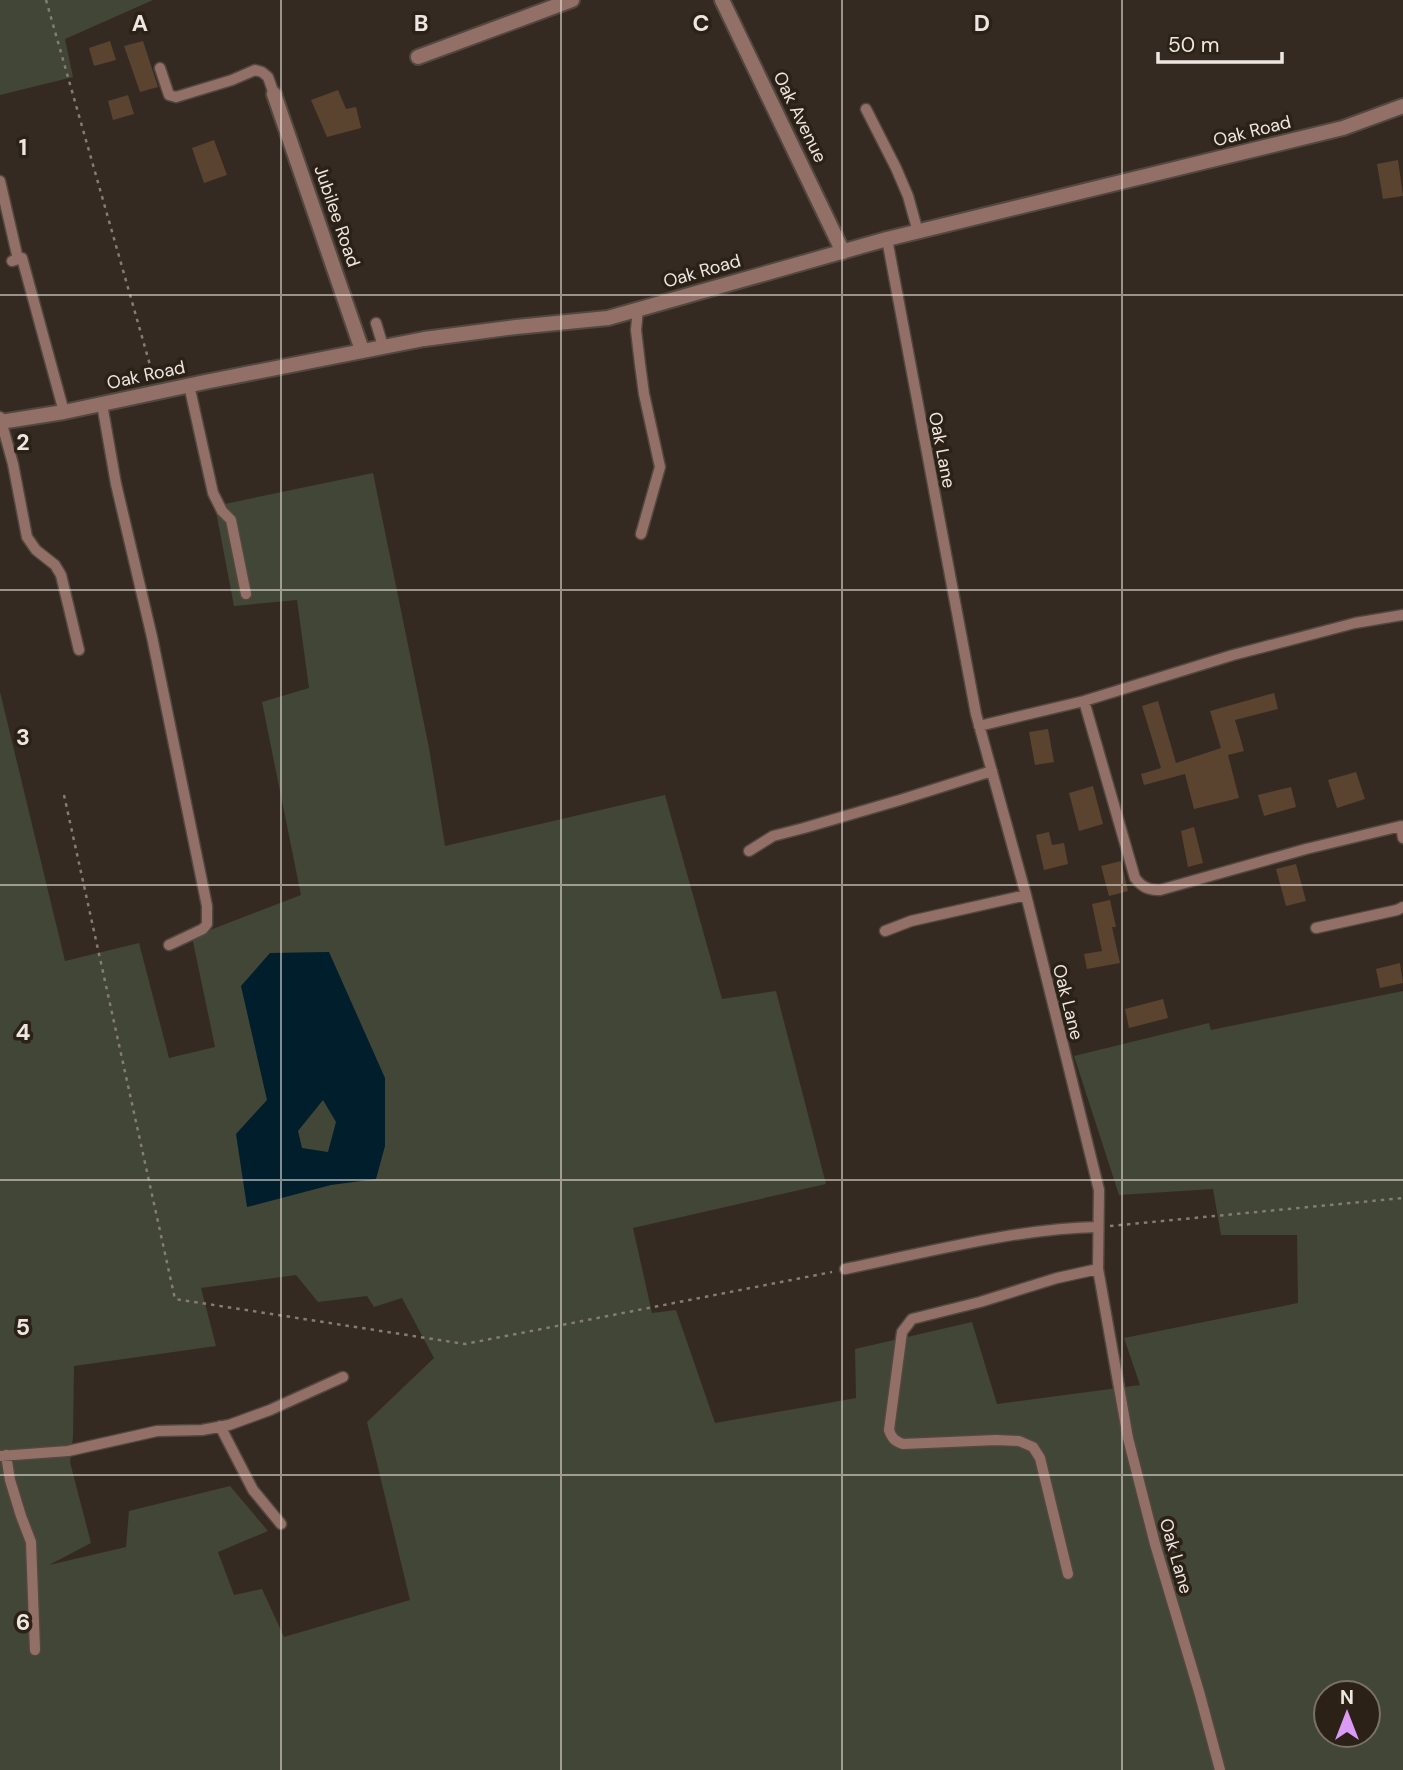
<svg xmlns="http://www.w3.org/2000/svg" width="1403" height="1770" font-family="'DM Sans',sans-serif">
	<rect width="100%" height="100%" fill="#352a21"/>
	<path fill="#414636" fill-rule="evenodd" d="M0 0H153L65 39 73 77 0 95Z
		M373 473 429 748 445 846 665 795 722 999 776 991 826 1184 633 1228 652 1313 676 1310 715 1423 856 1398 855 1349 972 1322 997 1404 1140 1385 1124 1338 1298 1303 1297 1235H1221L1213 1189 1119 1195 1074 1056 1209 1023 1211 1030 1403 991V1770H0V692L65 961 139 943 169 1058 215 1047 192 937 301 895 262 702 309 688 297 600 234 606 215 506ZM296 1275 318 1302 367 1296 374 1307 402 1298 434 1358 367 1422 410 1600 284 1637 262 1589 234 1595 218 1552 268 1531 230 1486 129 1511 126 1547 49 1565 91 1543 70 1462 73 1437 74 1366 216 1346 201 1288ZM1326 1693H1368V1735H1326Z"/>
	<path fill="#011e2c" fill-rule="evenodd" d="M329 952 385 1078V1146L376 1179 331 1185 247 1207 236 1134 267 1100 241 986 270 953ZM323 1100 336 1122 328 1152 302 1148 298 1131Z"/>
	<path fill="#5a442f" d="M110 41 116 60 94 66 89 48Z
		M143 41 158 87 140 92 124 46Z
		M338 90 346 109 356 107 361 128 327 137 311 100Z
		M128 95 134 114 113 120 108 101Z
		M214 140 227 175 204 183 192 148Z
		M1398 160 1403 196 1383 199 1377 164Z
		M1274 693 1278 709 1235 720 1244 751 1228 755 1239 798 1194 809 1185 774 1144 785 1141 774 1161 768 1142 706 1158 701 1176 763 1221 748 1210 711Z
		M1048 729 1054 762 1035 765 1029 732Z
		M1356 772 1365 799 1337 808 1328 780Z
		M1093 786 1103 824 1079 831 1069 793Z
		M1291 787 1296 807 1264 816 1258 795Z
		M1194 827 1203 863 1188 867 1181 831Z
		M1049 832 1052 845 1064 843 1068 864 1044 870 1036 835Z
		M1121 861 1128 891 1109 896 1101 866Z
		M1296 864 1306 901 1286 906 1276 869Z
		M1110 900 1116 927H1112L1120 963 1087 969 1084 954 1102 951 1092 904Z
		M1400 963 1403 983 1380 988 1376 969Z
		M1163 999 1168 1018 1129 1028 1125 1009Z"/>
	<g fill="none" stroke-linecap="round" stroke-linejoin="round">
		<g stroke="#534840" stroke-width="13">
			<path id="service" d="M160 68 169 95 176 97 232 80 255 70 262 72 268 77 274 94
				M866 109 896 168 908 196 918 232
				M0 181 18 259
				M887 239 976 714 1026 895 1099 1190 1098 1269 1128 1438 1155 1544 1200 1695 1220 1770
				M12 261 22 258 64 412
				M638 309 636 330 640 364 644 394 660 467 641 534
				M376 323 383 346
				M189 385 213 493 222 511 231 520 246 594
				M102 404 116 484 152 637 207 906V924L203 929 169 945
				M0 417 13 464 27 537 36 550 55 565 61 575 79 650
				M1084 701 1135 878C1142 887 1148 890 1160 890L1306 849 1401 826 1403 838
				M979 726 1084 701 1233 655 1355 623 1403 615
				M749 851 773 836 804 828 900 800 992 771
				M1316 928 1397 910 1403 907
				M885 931 911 921 1026 895
				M845 1269C929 1252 1013 1229 1098 1227
				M220 1426 253 1490 281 1524
				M6 1455 10 1480 21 1516 31 1542 35 1650
				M0 1456 68 1451 157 1431 202 1430 229 1425 270 1410 343 1377
				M1068 1574 1040 1458 1033 1447 1019 1441 996 1440 903 1444C895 1441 892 1439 889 1430L902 1332 912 1319 980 1302 1057 1278 1098 1269"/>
		</g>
		<g stroke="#534840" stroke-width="18">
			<path id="minor" d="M722 0 843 252
				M418 57 572 0
				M274 94 362 350
				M0 422 64 412 205 382 424 339 516 327 608 318 887 239 1343 128 1403 106"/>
		</g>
		<path stroke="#857c74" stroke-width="2.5" stroke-dasharray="3.5 5" stroke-linecap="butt" d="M46 0 154 379
			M64 795 175 1299 465 1344 832 1272
			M1110 1226 1403 1198"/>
		<use href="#service" stroke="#937067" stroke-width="10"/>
		<use href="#minor" stroke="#937067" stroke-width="14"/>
	</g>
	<path fill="none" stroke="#eee7e1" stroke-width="2" stroke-opacity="0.55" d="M281 0V1770M561 0V1770M842 0V1770M1122 0V1770M0 295H1403M0 590H1403M0 885H1403M0 1180H1403M0 1475H1403"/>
	<g text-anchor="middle" stroke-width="7" stroke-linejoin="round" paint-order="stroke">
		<g font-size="18" fill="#eee7e1" stroke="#2b2117">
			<text transform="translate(800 117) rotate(64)" y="6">Oak Avenue</text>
			<text transform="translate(1252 131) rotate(-14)" y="6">Oak Road</text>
			<text transform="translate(337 216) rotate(71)" y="6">Jubilee Road</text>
			<text transform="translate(702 271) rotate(-16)" y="6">Oak Road</text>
			<text transform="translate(146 375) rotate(-12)" y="6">Oak Road</text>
			<text transform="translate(942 450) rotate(79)" y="6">Oak Lane</text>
			<text transform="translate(1068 1002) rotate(76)" y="6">Oak Lane</text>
			<text transform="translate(1176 1556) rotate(74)" y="6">Oak Lane</text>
		</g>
	</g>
	<g font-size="23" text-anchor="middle" font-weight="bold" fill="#eee7e1" stroke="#2b2117" stroke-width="7" stroke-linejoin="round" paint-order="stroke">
		<text x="140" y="31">A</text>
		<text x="421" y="31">B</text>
		<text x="701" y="31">C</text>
		<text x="982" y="31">D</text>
		<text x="23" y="155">1</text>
		<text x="23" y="450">2</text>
		<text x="23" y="745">3</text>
		<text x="23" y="1040">4</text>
		<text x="23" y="1335">5</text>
		<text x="23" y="1630">6</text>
	</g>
	<g transform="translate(1347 1714)"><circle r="33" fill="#2b2117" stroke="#797068" stroke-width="2"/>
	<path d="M0-5L12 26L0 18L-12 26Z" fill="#da9af6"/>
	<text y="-10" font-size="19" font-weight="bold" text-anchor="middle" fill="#eee7e1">N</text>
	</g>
	<path d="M1158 52v10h124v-10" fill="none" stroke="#eee7e1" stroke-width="3.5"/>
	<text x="1168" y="52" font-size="21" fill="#eee7e1" stroke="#2b2117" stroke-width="5" paint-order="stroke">50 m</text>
</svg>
